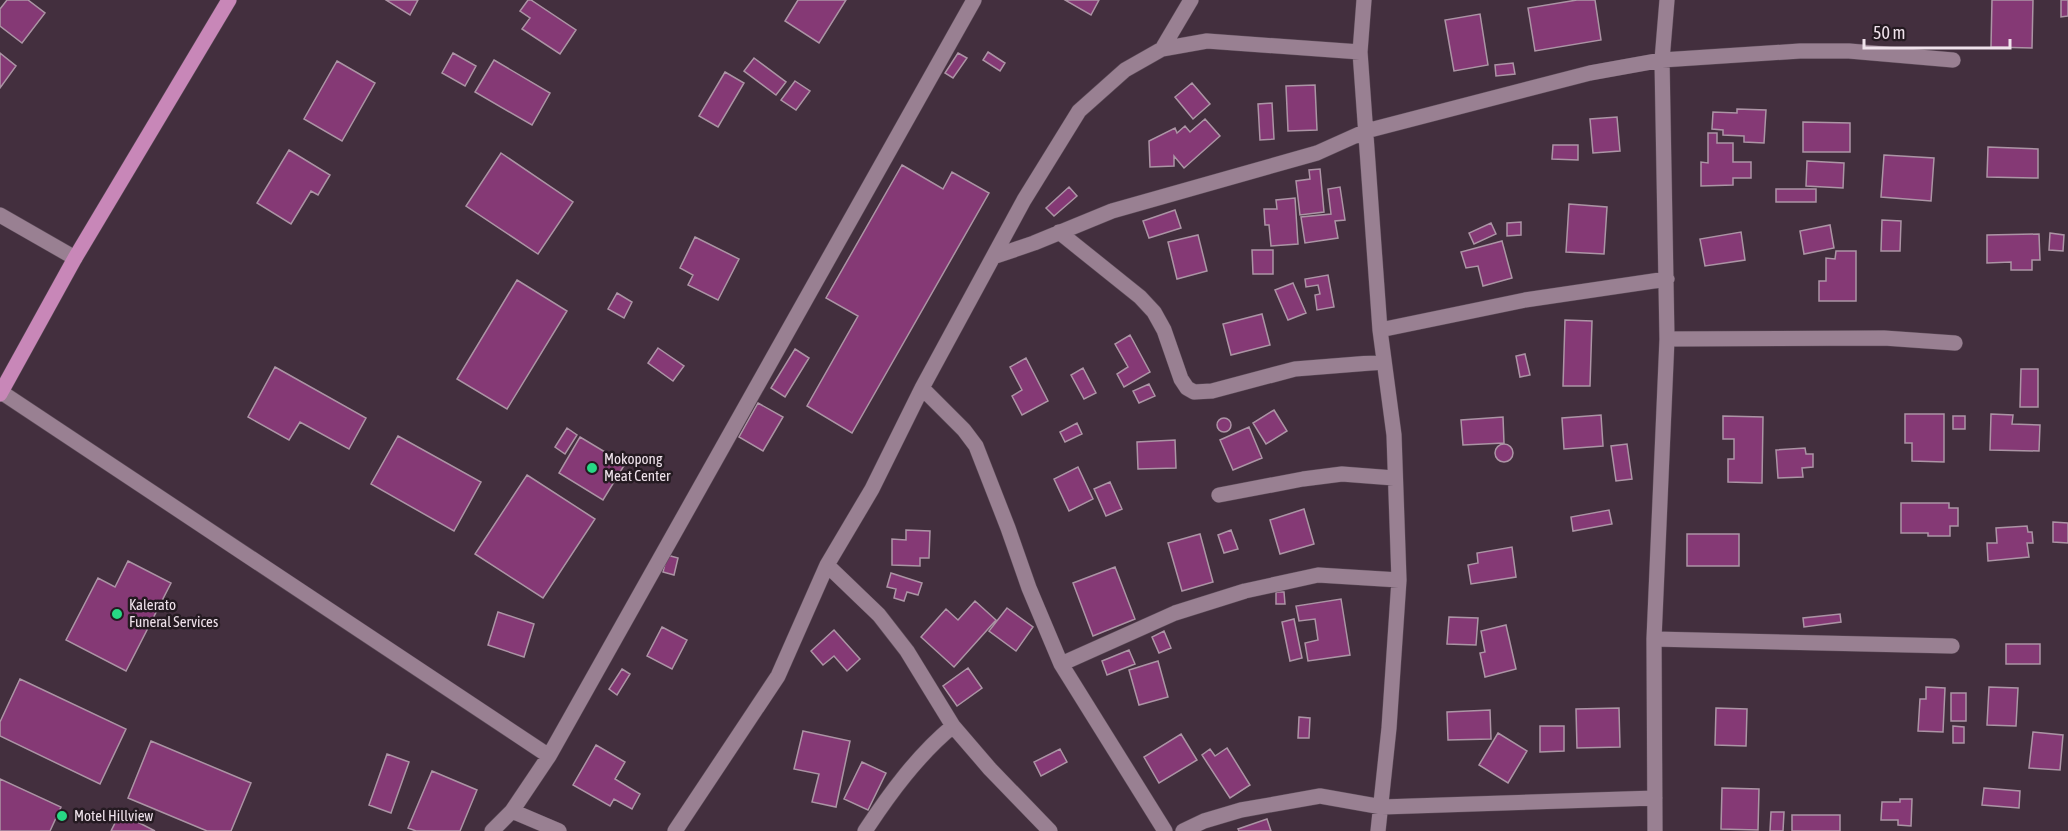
<svg xmlns="http://www.w3.org/2000/svg" width="2068" height="831" font-family="'Asap Condensed',sans-serif">
	<rect width="100%" height="100%" fill="#432f3e"/>
	<path fill="#853975" stroke="#ac94a5" stroke-width="1.5" d="M7 0H28L45 13 22 43 0 26V9Z
		M386 0H418L410 15Z
		M528 0H531L576 30 560 54 522 29 530 18 520 11Z
		M798 0H846L819 43 785 21Z
		M1065 0H1099L1091 15Z
		M1577 0H1595L1601 40 1535 51 1528 8Z
		M1992 0H2033L2032 48 1991 47Z
		M2061 0H2068V16L2061 17Z
		M1480 14 1488 65 1454 71 1445 20Z
		M988 52 1005 63 1000 71 983 60Z
		M0 53 16 66 0 88Z
		M453 53 476 66 465 86 442 73Z
		M958 53 967 58 953 78 945 73Z
		M754 58 786 82 776 95 744 71Z
		M494 60 550 93 532 125 475 92Z
		M337 61 375 83 342 141 304 119Z
		M1513 63 1515 74 1496 76 1495 65Z
		M725 72 744 83 718 127 699 116Z
		M795 81 810 91 796 110 781 100Z
		M1192 83 1210 104 1193 119 1175 97Z
		M1315 85 1317 130 1288 131 1286 86Z
		M1272 103 1274 139 1260 140 1258 104Z
		M1737 109 1766 110 1764 143 1744 142V136L1723 135V130L1712 129 1713 112 1737 113Z
		M1617 117 1620 151 1593 153 1590 119Z
		M1205 119 1220 136 1184 168 1174 156V166L1150 167 1149 141 1175 128 1177 133 1185 126 1190 132Z
		M1803 122 1850 123V152H1803Z
		M1708 133H1717V143H1733V162H1751V178H1733V185L1701 186V162L1708 163Z
		M1553 145H1578V160L1552 159Z
		M1988 147 2038 149V178L1987 177Z
		M289 150 330 175 318 195 311 191 291 224 257 203Z
		M501 153 573 202 538 254 466 206Z
		M1884 155 1934 158 1931 201 1881 197Z
		M1807 161 1844 163 1843 188 1806 186Z
		M902 165 943 189 952 172 989 193 852 433 807 406 858 316 826 298Z
		M1320 169 1324 212 1300 215 1296 181 1310 179 1309 170Z
		M1069 187 1077 196 1054 216 1046 208Z
		M1340 187 1345 220 1335 221 1338 238 1305 243 1301 217 1331 214 1328 189Z
		M1776 189H1816V202H1776Z
		M1295 198 1298 244 1271 246 1269 225H1265L1264 209H1277L1276 200Z
		M1569 204 1607 207 1604 254 1566 252Z
		M1175 210 1181 228 1149 238 1143 221Z
		M1882 220 1901 221 1900 251H1881Z
		M1521 222V235L1507 236V223Z
		M1491 223 1496 234 1474 244 1469 233Z
		M1830 225 1834 248 1804 254 1800 231Z
		M1741 232 1745 260 1705 266 1700 239Z
		M2050 233 2064 235 2063 251 2049 250Z
		M2039 234 2040 260H2032V270H2011V262L1987 263V235Z
		M1198 235 1207 271 1177 279 1168 242Z
		M695 237 739 259 718 300 688 285 693 275 680 268Z
		M1502 241 1512 278 1483 286 1478 266 1466 268 1461 252Z
		M1252 250H1273V274H1253Z
		M1836 251H1856V301H1819V281H1826V258L1835 259Z
		M1328 275 1334 307 1317 310 1315 295 1320 294 1318 285 1306 287 1305 279Z
		M517 280 567 311 507 409 457 379Z
		M1293 283 1306 313 1288 320 1275 290Z
		M617 293 632 302 624 318 608 309Z
		M1262 314 1270 345 1231 355 1223 324Z
		M1565 320 1592 321 1590 386H1563Z
		M1130 335 1150 372 1124 387 1117 374 1128 367 1115 344Z
		M658 348 684 366 673 381 648 363Z
		M795 349 809 358 785 397 771 388Z
		M1525 354 1530 375 1520 377 1516 356Z
		M1026 358 1048 401 1022 415 1012 396 1022 390 1010 367Z
		M275 367 366 418 349 449 300 422 289 440 248 417Z
		M1083 368 1096 393 1084 399 1071 375Z
		M2021 369H2038V407H2020Z
		M1149 384 1155 396 1139 403 1133 391Z
		M758 403 783 417 763 451 739 437Z
		M1274 410 1287 431 1266 444 1253 423Z
		M1905 414H1944V462L1912 461V443H1905Z
		M1991 414 2013 415 2012 424 2040 425 2039 451 1990 450Z
		M1601 415 1603 446 1564 449 1562 418Z
		M1723 416 1763 417 1762 483 1728 482V459H1734V439H1723Z
		M1953 416H1965V429H1953Z
		M1503 417 1504 443 1463 445 1461 420Z
		M1217 425a7 7 0 1 1 14 0a7 7 0 1 1-14 0Z
		M1077 423 1082 434 1065 442 1060 432Z
		M1249 427 1262 458 1233 470 1220 440Z
		M567 428 577 435 565 454 555 447Z
		M398 436 481 482 454 531 371 484Z
		M580 437 625 464 603 500 559 473Z
		M1175 440 1176 468 1138 469 1137 442Z
		M1495 453a9 9 0 1 1 18 0a9 9 0 1 1-18 0Z
		M1627 444 1632 479 1616 481 1611 446Z
		M1805 448 1806 454H1813V467L1802 468 1803 477 1778 478 1776 450Z
		M1078 467 1093 499 1069 511 1054 479Z
		M527 475 595 519 543 598 475 554Z
		M1110 482 1122 509 1106 516 1094 489Z
		M1901 503H1949V508H1958V526H1950V536H1928V533H1901Z
		M1304 509 1314 544 1280 554 1270 520Z
		M1609 510 1612 524 1573 531 1571 517Z
		M2053 522 2068 523V543L2053 542Z
		M2027 526 2028 532H2032L2033 543H2027L2029 557 1988 561 1987 543H1997L1996 528Z
		M906 530 930 531 929 558H920V566L892 565V539L906 540Z
		M1231 530 1238 549 1224 553 1218 535Z
		M1200 534 1213 582 1182 591 1168 543Z
		M1687 534H1739V566H1687Z
		M1512 547 1516 577 1471 584 1468 565 1478 563 1477 553Z
		M667 555 678 558 674 575 663 572Z
		M128 561 171 583 126 671 66 640 98 578 115 587Z
		M1115 567 1135 619 1093 636 1073 583Z
		M891 573 922 583 918 595 907 592 904 601 894 598 896 589 887 587Z
		M1276 592H1284L1285 604H1276Z
		M1341 599 1350 655 1308 661 1305 643 1318 640 1315 619 1299 621 1296 606Z
		M975 601 996 620 954 667 921 637 946 609 958 620Z
		M1007 608 1033 627 1016 651 989 631Z
		M498 612 534 624 524 657 488 645Z
		M1840 614 1841 622 1804 627 1803 618Z
		M1449 617 1478 618 1476 645 1447 644Z
		M1294 619 1302 658 1290 661 1282 622Z
		M1506 625 1516 669 1485 677 1480 653 1485 652 1481 631Z
		M662 627 687 640 672 669 647 656Z
		M834 630 860 659 847 671 834 656 823 665 811 651Z
		M1164 631 1171 648 1159 653 1152 637Z
		M2006 644H2040V664H2006Z
		M1129 650 1135 664 1107 675 1102 661Z
		M1158 661 1168 697 1139 705 1129 670Z
		M968 668 982 688 957 706 943 686Z
		M622 669 630 674 617 695 609 689Z
		M20 679 126 729 100 784 0 736V722Z
		M1926 687 1945 688 1943 732 1918 731 1920 699H1926Z
		M1989 687 2018 688 2016 726 1987 725Z
		M1951 693H1966V721H1951Z
		M1619 708 1620 747 1577 748 1576 709Z
		M1716 708 1747 709 1746 746 1715 745Z
		M1490 710 1491 739 1448 740 1447 712Z
		M1299 717 1310 718 1309 738H1298Z
		M1540 726H1564V751L1540 752Z
		M1953 726 1964 727V743H1953Z
		M803 731 850 741 836 807 812 802 819 774 794 769Z
		M2033 732 2063 735 2060 770 2029 768Z
		M1498 733 1527 751 1508 783 1479 765Z
		M1181 734 1197 760 1159 783 1144 757Z
		M151 741 251 783 231 831H207L128 798Z
		M596 745 625 762 615 779 640 794 632 809 614 799 610 806 573 785Z
		M1227 748 1250 785 1230 798 1202 755 1210 749 1215 756Z
		M1060 749 1067 762 1041 776 1034 762Z
		M387 754 409 762 391 813 369 805Z
		M862 762 886 773 868 810 844 799Z
		M432 771 477 790 460 831H416L408 828Z
		M0 779 61 807 50 831H0Z
		M1722 788 1759 789 1758 830 1721 829Z
		M1984 788 2020 791 2019 808 1982 805Z
		M1900 799H1912L1911 826 1898 825V820H1881L1882 802H1900Z
		M1771 812H1784L1783 831H1770Z
		M120 813 155 831H111Z
		M1792 815H1840V831H1792Z
		M1267 819 1271 831H1239L1238 829Z"/>
	<g fill="none" stroke-linecap="round" stroke-linejoin="round">
		<g stroke="#5c4b58" stroke-width="16">
			<path id="minor" d="M1364 0 1360 52 1380 330 1394 435 1399 580 1389 728 1378 831
				M1162 49 1191 0
				M0 215 75 258
				M1059 232 1140 297 1154 312 1164 330 1181 379 1187 388 1194 392 1212 391 1295 369 1383 362
				M993 257 1034 243 1112 211 1317 153 1366 131 1590 73 1662 60 1800 51H1849L1953 60
				M1380 330 1525 300 1667 279
				M1667 339 1884 338 1955 343
				M922 388 964 430 976 446 1008 528 1029 588 1061 664 1165 831
				M1 392 549 756
				M1219 495 1303 479 1342 474 1394 478
				M827 565 879 615 907 651 953 726 990 769 1050 831
				M1654 639 1952 646
				M1061 664 1175 613 1245 591 1318 575 1399 580
				M512 811 559 831
				M492 831 512 811 549 756 974 0
				M675 831 778 676 827 565 872 489 922 388 1024 200 1079 111 1125 70 1162 49 1207 41 1360 52
				M865 831C890 793 918 755 953 726
				M1183 831 1204 821 1241 810 1320 796 1382 807 1655 798
				M1655 831 1654 639 1667 339 1662 60 1667 0"/>
		</g>
		<g stroke="#5c4b58" stroke-width="16">
			<path id="major" d="M0 394 75 258 229 0"/>
		</g>
		<use href="#minor" stroke="#998092" stroke-width="15"/>
		<use href="#major" stroke="#c887b8" stroke-width="15"/>
	</g>
	<g fill="#27d885" stroke="#241a21" stroke-width="2">
		<circle cx="592" cy="468" r="6"/>
		<circle cx="117" cy="614" r="6"/>
		<circle cx="62" cy="816" r="6"/>
	</g>
	<g text-anchor="middle" stroke-width="5" stroke-linejoin="round" paint-order="stroke">
		<g font-size="15" fill="#efe2eb" stroke="#241a21" text-anchor="start">
			<text x="604" y="464">Mokopong<tspan x="604" dy="17">Meat Center</tspan></text>
			<text x="129" y="610">Kalerato<tspan x="129" dy="17">Funeral Services</tspan></text>
			<text x="74" y="821">Motel Hillview</text>
		</g>
	</g>
	<path d="M1864 39v9h146v-9" fill="none" stroke="#efe2eb" stroke-width="3"/>
	<text x="1873" y="39" font-size="18" fill="#efe2eb" stroke="#241a21" stroke-width="4.5" paint-order="stroke">50 m</text>
</svg>
